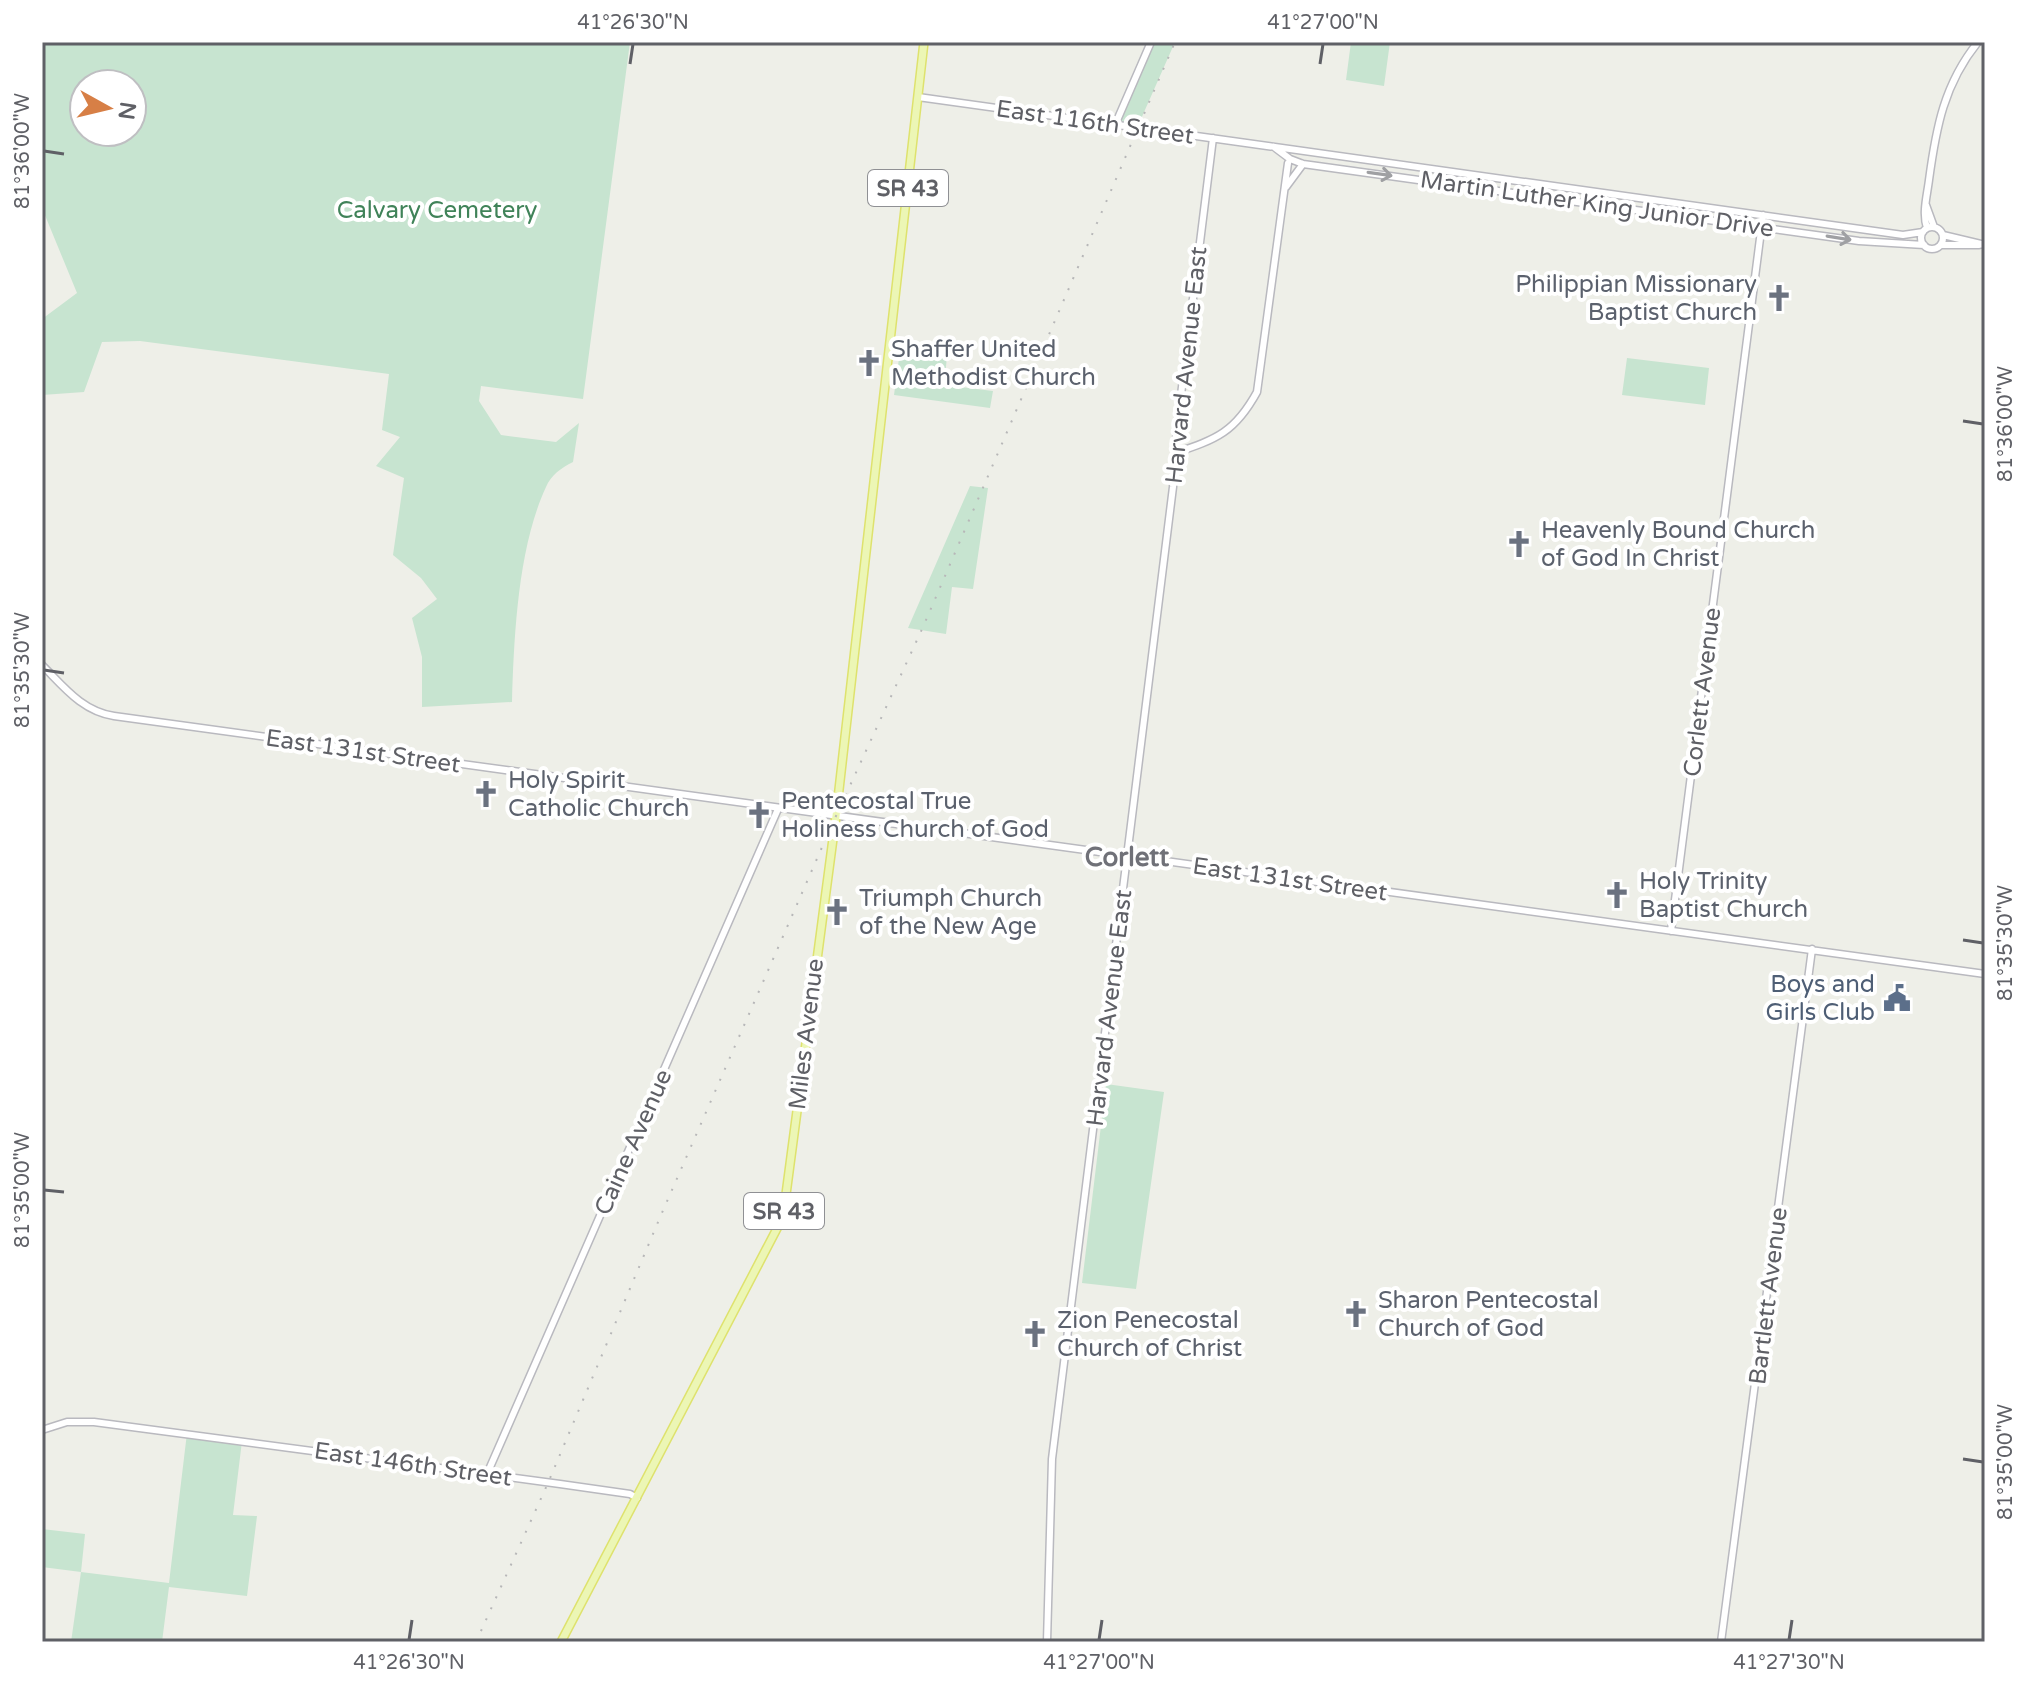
<svg xmlns="http://www.w3.org/2000/svg" width="2027" height="1684" font-family="'Varela Round',sans-serif">
	<rect width="100%" height="100%" fill="#eeefe8"/>
	<path fill="#c7e4d0" fill-rule="evenodd" d="M42 42H630L583 399 481 386 479 401 501 435 556 442 579 423 573 462C561 468 551 475 546 487 518 547 514 636 512 702L422 707V657L412 618 437 599 421 578 393 555 404 478 376 466 400 437 382 430 389 374 140 341 102 342 84 392 42 395V319L77 293 42 208ZM84 84H132V132H84Z
		M1151 42H1175L1137 128 1115 125Z
		M1351 42H1390L1384 86 1346 80Z
		M900 351 947 357 944 385 993 391 990 408 894 395Z
		M1627 358 1709 368 1705 405 1622 395Z
		M970 486 988 488 973 589 952 587 946 634 908 628Z
		M1106 1084 1164 1092 1136 1289 1082 1283Z
		M187 1433 242 1441 233 1515 257 1516 247 1596 169 1587 162 1642H71L81 1572 42 1567V1529L85 1534 81 1572 169 1583Z"/>
	<g fill="none" stroke-linecap="round" stroke-linejoin="round">
		<g stroke="#b9b9bf" stroke-width="9">
			<path id="secondary" d="M918 97 1903 235 1923 232
				M1115 125 1151 42
				M1274 147 1290 159 1303 164 1859 241 1924 245
				M1286 187 1303 164
				M1926 205 1934 227
				M1921 238a11 11 0 1 1 22 0a11 11 0 1 1-22 0Z
				M1927 228C1922 213 1927 196 1929 180 1936 128 1944 84 1978 42
				M1943 235 1985 245
				M1941 245H1979
				M1175 453C1217 439 1235 432 1257 392L1288 163
				M42 665C64 687 82 711 114 716L1985 974
				M1671 931 1763 215
				M42 1430 67 1422H94L560 1484 630 1494 637 1498
				M487 1474 778 809
				M1047 1642 1052 1459 1173 487 1177 427 1213 138
				M1721 1642 1812 949"/>
		</g>
		<g stroke="#dee26d" stroke-width="10">
			<path id="primary" d="M561 1642 783 1217 836 816 924 42"/>
		</g>
		<use href="#secondary" stroke="#fff" stroke-width="6"/>
		<use href="#primary" stroke="#ecf6b5" stroke-width="7"/>
		<path stroke="#b7b7b8" stroke-width="2" stroke-dasharray="2 10" stroke-linecap="butt" d="M476 1642 548 1483 661 1215 830 829 923 627 1175 42"/>
	</g>
	<defs><path id="oneway-shaft" d="M-6 0H5M1.5-3L5.5 0L1.5 3" fill="none" stroke-width="1.6" stroke-linecap="round" stroke-linejoin="round" transform="scale(2)"/></defs>
	<g stroke="#9fa0a3">
		<use href="#oneway-shaft" transform="translate(1380 174) rotate(8)"/>
		<use href="#oneway-shaft" transform="translate(1839 238) rotate(9)"/>
	</g>
	<path fill="none" stroke="#5f6066" stroke-width="3" d="M630 64 633 44M1320 64 1323 44M44 151 64 154M1963 421 1983 424M44 670 64 673M1963 940 1983 943M44 1190 64 1192M1963 1459 1983 1462M409 1640 412 1620M1099 1640 1102 1620M1789 1640 1792 1620"/>
	<defs>
		<g id="church-bare" transform="scale(2.16)"><path d="M-1.2-6h2.4v3.5h3.3v2.4h-3.3V6h-2.4V-.1h-3.3v-2.4h3.3Z" fill="#6b7280" stroke="#fff" stroke-width="2.5" paint-order="stroke"/></g>
		<g id="civic-bare" transform="scale(2.16)"><path d="M-.6-6.5H3V-4.5H.6V-3L4-1V1h2V6H-6V1h2V-1L-.6-3ZM-1.2 2.5V6h2.4V2.5Z" fill="#5c6f8a" stroke="#fff" stroke-width="2.5" paint-order="stroke"/></g>
	</defs>
	<g fill-rule="evenodd">
		<use href="#church-bare" x="1779" y="298"/>
		<use href="#church-bare" x="869" y="363"/>
		<use href="#church-bare" x="1519" y="544"/>
		<use href="#church-bare" x="486" y="794"/>
		<use href="#church-bare" x="759" y="815"/>
		<use href="#church-bare" x="1617" y="895"/>
		<use href="#church-bare" x="837" y="912"/>
		<use href="#civic-bare" x="1897" y="998"/>
		<use href="#church-bare" x="1356" y="1314"/>
		<use href="#church-bare" x="1035" y="1334"/>
	</g>
	<g text-anchor="middle" stroke-width="8" stroke-linejoin="round" paint-order="stroke">
		<g fill="#fff" stroke="#8f9094" stroke-width="2">
			<rect x="868" y="170" width="80" height="36" rx="6"/>
			<rect x="744" y="1193" width="80" height="36" rx="6"/>
		</g>
		<g font-size="22" font-weight="bold" fill="#5f6066">
			<text x="908" y="196">SR 43</text>
			<text x="784" y="1219">SR 43</text>
		</g>
		<g font-size="24" fill="#5f6066" stroke="#fff">
			<text transform="translate(1095 122) rotate(8)" y="8">East 116th Street</text>
			<text transform="translate(1597 204) rotate(8)" y="8">Martin Luther King Junior Drive</text>
			<text transform="translate(1186 365) rotate(-84)" y="8">Harvard Avenue East</text>
			<text transform="translate(1702 692) rotate(-83)" y="8">Corlett Avenue</text>
			<text transform="translate(363 751) rotate(8)" y="8">East 131st Street</text>
			<text transform="translate(1290 879) rotate(8)" y="8">East 131st Street</text>
			<text transform="translate(1109 1008) rotate(-83)" y="8">Harvard Avenue East</text>
			<text transform="translate(806 1034) rotate(-83)" y="8">Miles Avenue</text>
			<text transform="translate(633 1142) rotate(-66)" y="8">Caine Avenue</text>
			<text transform="translate(1768 1296) rotate(-83)" y="8">Bartlett Avenue</text>
			<text transform="translate(413 1464) rotate(8)" y="8">East 146th Street</text>
		</g>
		<g font-size="24" fill="#408359" stroke="#fff">
			<text x="437" y="218">Calvary Cemetery</text>
		</g>
		<g font-size="24" fill="#5b616d" stroke="#fff" text-anchor="start">
			<text x="1757" y="292" text-anchor="end">Philippian Missionary<tspan x="1757" dy="28">Baptist Church</tspan></text>
			<text x="891" y="357">Shaffer United<tspan x="891" dy="28">Methodist Church</tspan></text>
			<text x="1541" y="538">Heavenly Bound Church<tspan x="1541" dy="28">of God In Christ</tspan></text>
			<text x="508" y="788">Holy Spirit<tspan x="508" dy="28">Catholic Church</tspan></text>
			<text x="781" y="809">Pentecostal True<tspan x="781" dy="28">Holiness Church of God</tspan></text>
			<text x="1639" y="889">Holy Trinity<tspan x="1639" dy="28">Baptist Church</tspan></text>
			<text x="859" y="906">Triumph Church<tspan x="859" dy="28">of the New Age</tspan></text>
			<text x="1378" y="1308">Sharon Pentecostal<tspan x="1378" dy="28">Church of God</tspan></text>
			<text x="1057" y="1328">Zion Penecostal<tspan x="1057" dy="28">Church of Christ</tspan></text>
		</g>
		<g font-size="24" fill="#4e5e75" stroke="#fff" text-anchor="end">
			<text x="1875" y="992">Boys and<tspan x="1875" dy="28">Girls Club</tspan></text>
		</g>
		<g font-size="26" font-weight="bold" fill="#707178" stroke="#fff">
			<text x="1127" y="866">Corlett</text>
		</g>
	</g>
	<rect width="2027" height="1684" fill="none" stroke="#ffffff" stroke-width="88"/>
	<g transform="translate(108 108) rotate(98)"><circle r="38" fill="#ffffff" stroke="#bfbfc2" stroke-width="2"/>
	<path d="M0-6L14 30L0 20L-14 30Z" fill="#d77f46"/>
	<text y="-12" font-size="22" font-weight="bold" text-anchor="middle" fill="#5f6066">N</text>
	</g>
	<rect x="44" y="44" width="1939" height="1596" fill="none" stroke="#5f6066" stroke-width="3"/>
	<g font-size="20" text-anchor="middle" fill="#5f6066">
		<text x="633" y="29">41°26'30"N</text>
		<text x="1323" y="29">41°27'00"N</text>
		<text transform="translate(22 151) rotate(-90)" y="7">81°36'00"W</text>
		<text transform="translate(2005 424) rotate(-90)" y="7">81°36'00"W</text>
		<text transform="translate(22 670) rotate(-90)" y="7">81°35'30"W</text>
		<text transform="translate(2005 943) rotate(-90)" y="7">81°35'30"W</text>
		<text transform="translate(22 1190) rotate(-90)" y="7">81°35'00"W</text>
		<text transform="translate(2005 1462) rotate(-90)" y="7">81°35'00"W</text>
		<text x="409" y="1669">41°26'30"N</text>
		<text x="1099" y="1669">41°27'00"N</text>
		<text x="1789" y="1669">41°27'30"N</text>
	</g>
</svg>
